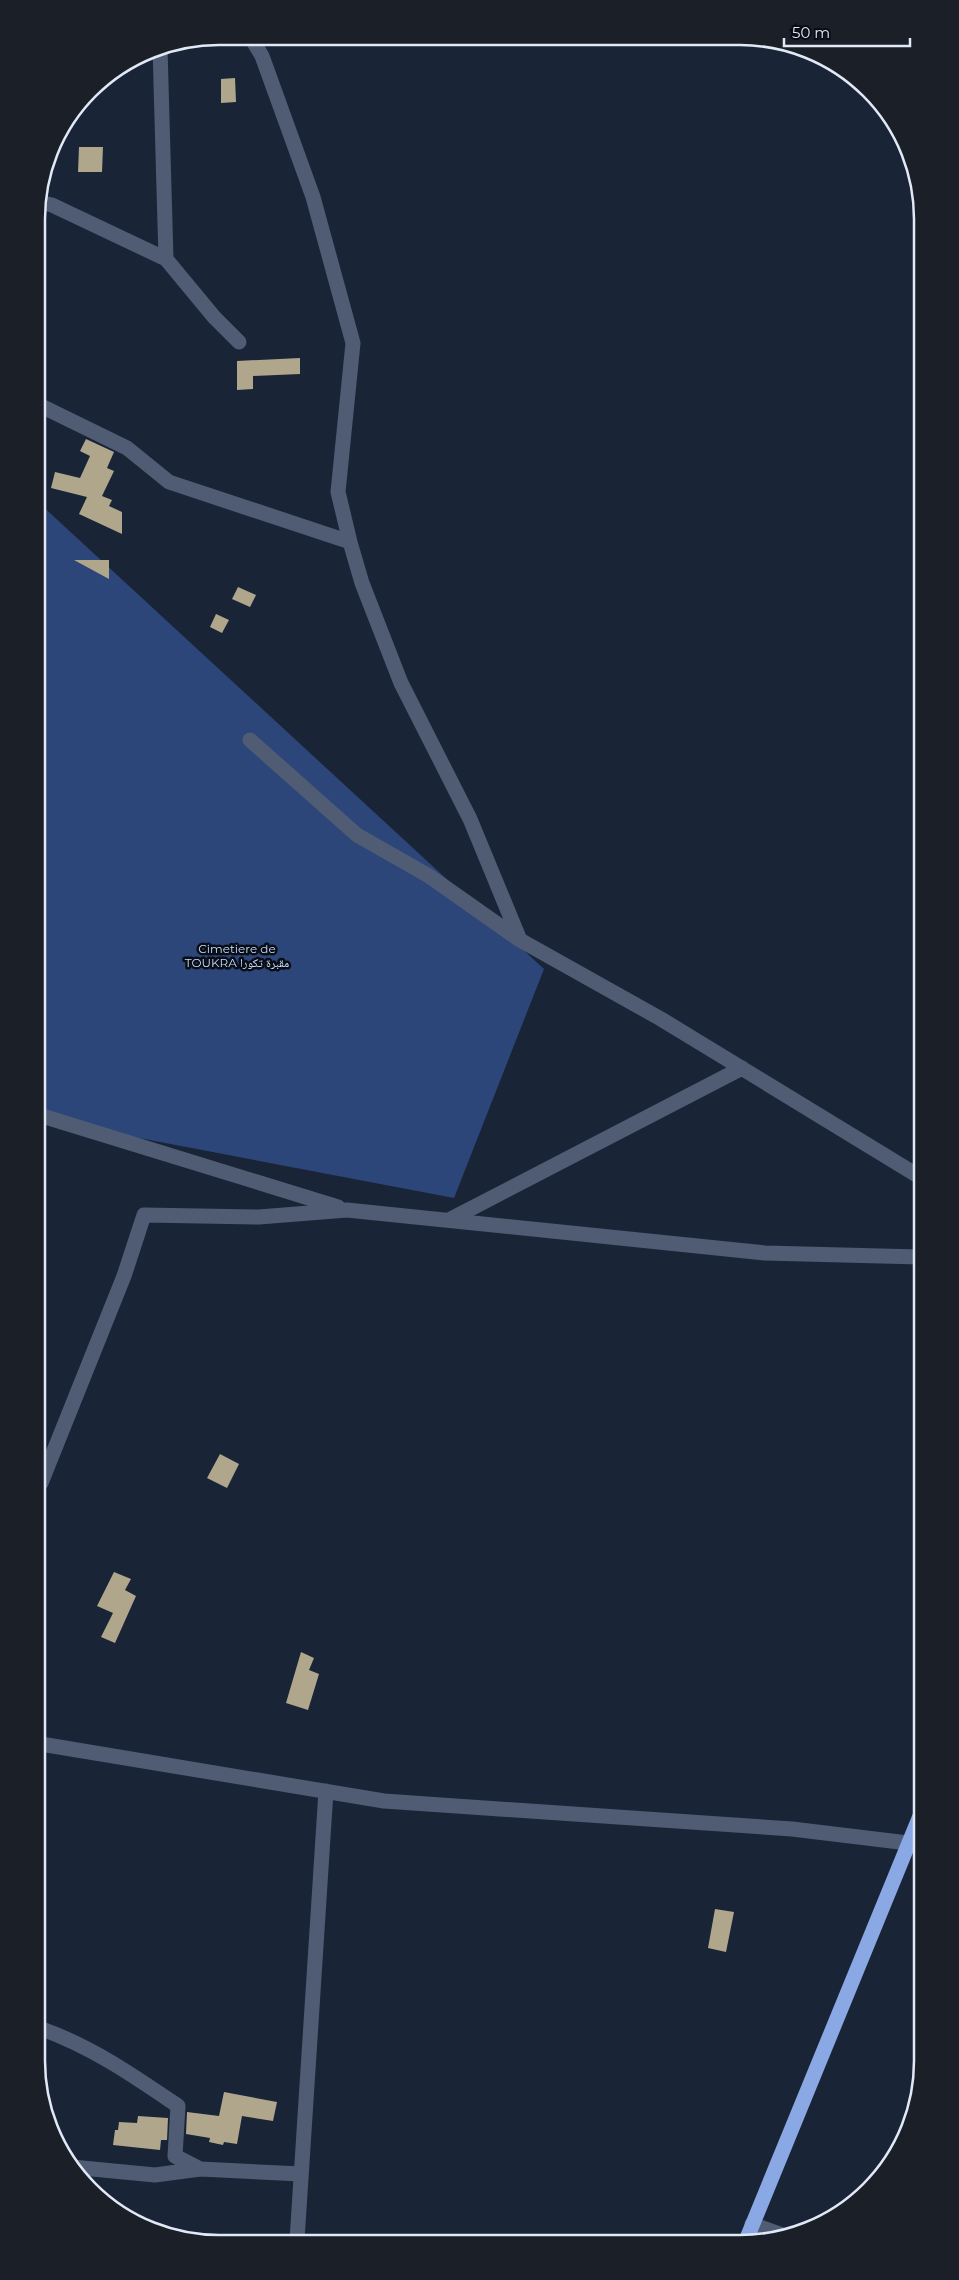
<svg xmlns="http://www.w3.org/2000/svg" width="959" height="2280" font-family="Montserrat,'Noto Naskh Arabic',sans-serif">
	<rect width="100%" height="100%" fill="#1a2437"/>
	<path fill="#2d4679" d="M38 502 544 969 454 1198 39 1119Z"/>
	<path fill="#b0a68c" d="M235 78 236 102 221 103V79Z
		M79 147H103L102 172H78Z
		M300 358V374L253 376V389L237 390V361Z
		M86 439 114 452 107 468 114 471 102 496 112 500 109 506 122 512V534L79 514 87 497 51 488 55 472 80 478 90 456 80 451Z
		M74 560H109V579Z
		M238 587 256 595 250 607 232 599Z
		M216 614 229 620 222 633 210 627Z
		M220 1454 239 1464 227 1488 207 1478Z
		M114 1572 131 1579 125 1590 136 1596 115 1643 101 1637 113 1613 97 1606Z
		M301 1652 314 1658 309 1670 319 1674 308 1710 286 1703Z
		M715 1909 734 1912 726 1952 708 1948Z
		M224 2092 277 2102 273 2121 242 2116 237 2144 224 2142 223 2145 209 2142 210 2138 186 2134 187 2112 219 2116Z
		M138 2116 168 2118 167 2140H161L160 2150 113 2145 115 2130H118L119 2122 137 2123Z"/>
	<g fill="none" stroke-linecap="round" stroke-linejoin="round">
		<path stroke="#4f5c74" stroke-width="15" d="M250 36 262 56 313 197 353 343 338 492 350 542 362 583 401 683 470 819 520 940
			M160 48 166 259
			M38 202 52 205 166 259 214 317 239 342
			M37 404 127 448 169 482 350 542
			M250 740 357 835 429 876 520 940 661 1019 920 1177
			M39 1115 338 1207
			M449 1220 742 1068
			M41 1483 124 1276 144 1215 259 1217 347 1210 765 1253 920 1257
			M41 1744 384 1801 792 1829 908 1843
			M42 2029C92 2047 134 2076 178 2106L175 2156 200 2169 301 2174
			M72 2167 155 2175 200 2169
			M752 2224 788 2237
			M297 2240 326 1791"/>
		<path stroke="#89a8e4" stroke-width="15" d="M747 2238 922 1811"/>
	</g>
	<g text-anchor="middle" stroke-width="5" stroke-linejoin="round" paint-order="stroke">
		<g font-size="12" fill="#cadbfc" stroke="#090d16">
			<text x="237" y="953">Cimetiere de<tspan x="237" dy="14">TOUKRA مقبرة تكورا</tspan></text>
		</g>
	</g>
	<path d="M0 0H959V2280H0ZM219 45H740A174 174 0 0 1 914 219V2061A174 174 0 0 1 740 2235H219A174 174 0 0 1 45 2061V219A174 174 0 0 1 219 45Z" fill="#1a1f28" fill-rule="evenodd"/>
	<path fill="none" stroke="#e2e9f6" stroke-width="2.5" d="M219 45H740A174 174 0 0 1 914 219V2061A174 174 0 0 1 740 2235H219A174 174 0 0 1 45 2061V219A174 174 0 0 1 219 45Z"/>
	<path d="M784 38v8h126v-8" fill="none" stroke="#e2e9f6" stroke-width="2.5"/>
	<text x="792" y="38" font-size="15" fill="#e2e9f6" stroke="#090d16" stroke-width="4" paint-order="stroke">50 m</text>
</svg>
